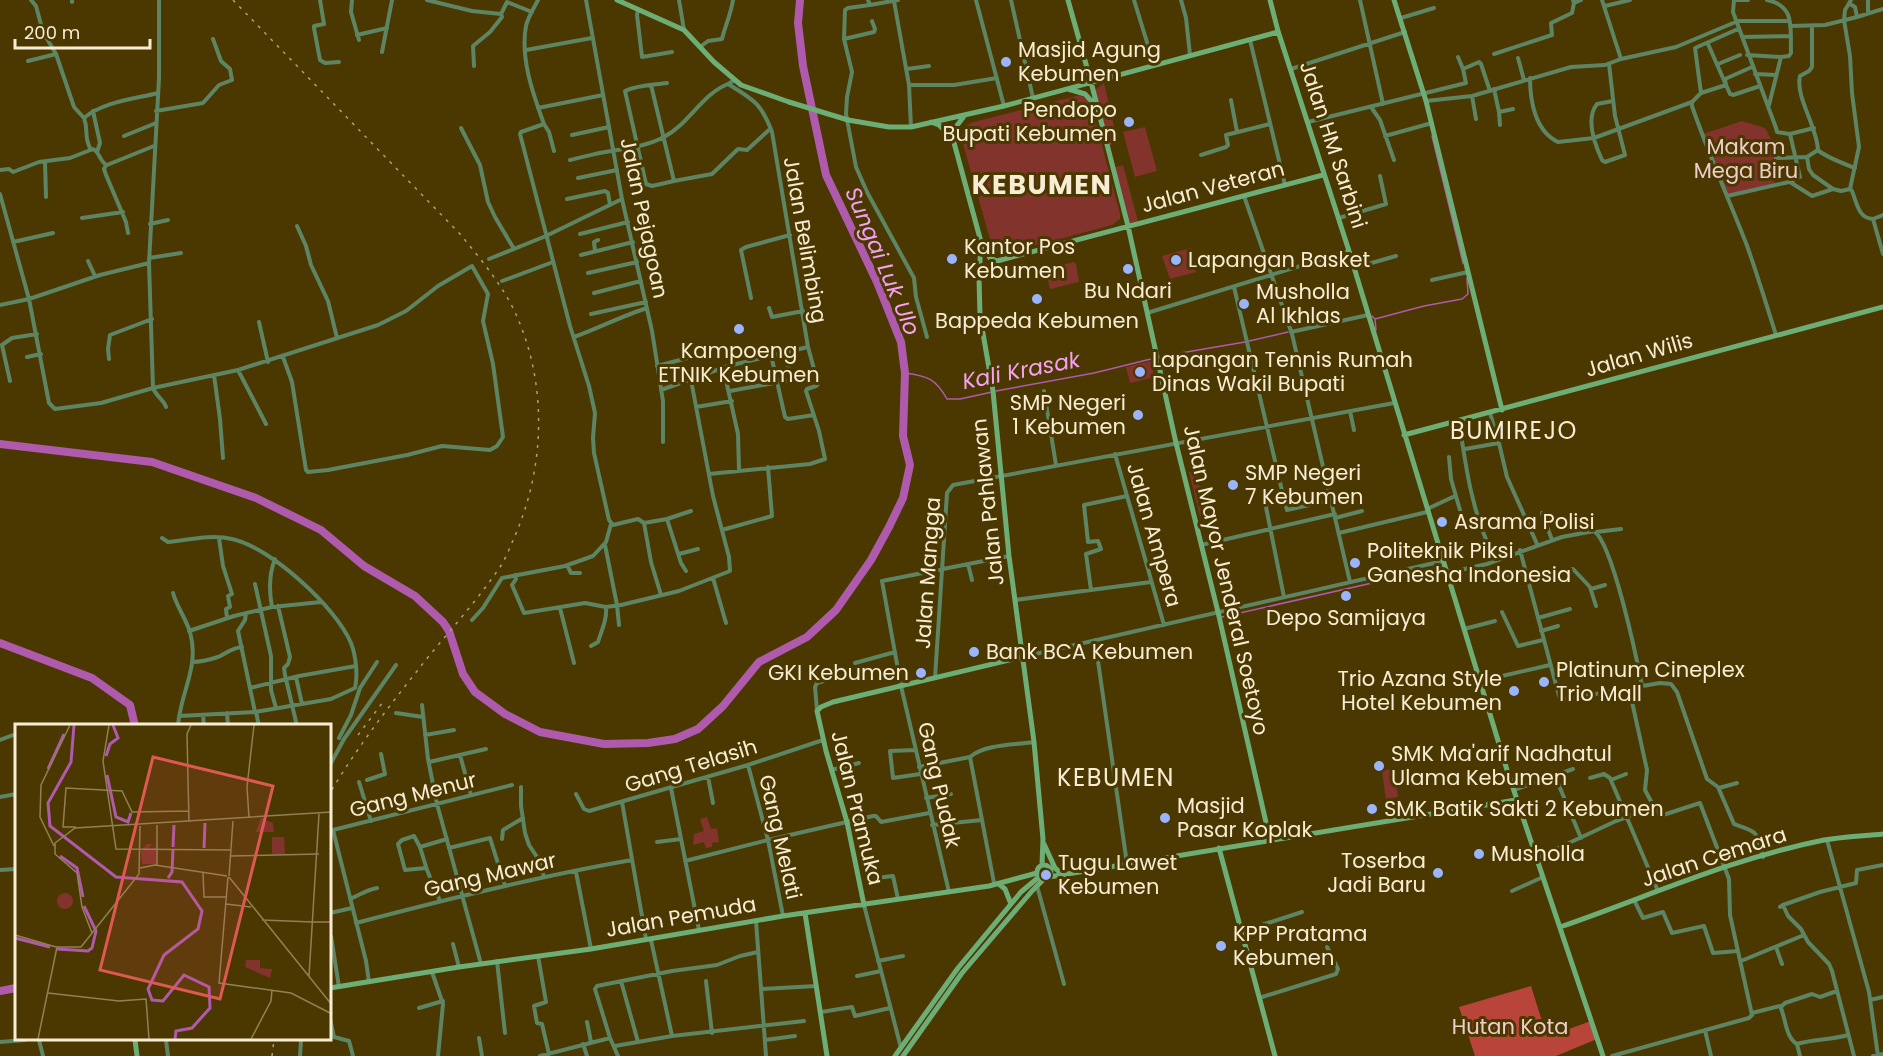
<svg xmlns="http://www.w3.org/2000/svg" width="1883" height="1056" font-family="Poppins,sans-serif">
	<rect width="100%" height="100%" fill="#4a3800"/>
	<path fill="#82332b" d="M1104 83 1118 143 1107 146 1094 91Z
		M1080 95 1088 100 1092 107 1120 214V219L1112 225 1008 253 996 252 992 246 961 137C963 128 966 125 974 122Z
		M1742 121 1765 128 1777 150V171L1774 185 1727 196 1703 134Z
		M1145 127 1157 171 1135 177 1123 132Z
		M1123 165 1139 225 1130 227 1113 168Z
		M1191 248 1196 272 1170 279 1162 256Z
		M1074 262 1076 264 1079 282 1050 289 1045 269Z
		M1151 361 1154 377 1130 383 1126 367Z
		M1196 471 1206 515 1200 516 1189 472Z
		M1394 768 1398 797 1386 799 1382 771Z
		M707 817 711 829 717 828 719 842 712 843V847L706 848 704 842 693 845 694 834 704 831 700 819Z"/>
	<path fill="#b9453a" d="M1531 986 1547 1037 1591 1021 1597 1039 1556 1056H1475L1459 1007Z"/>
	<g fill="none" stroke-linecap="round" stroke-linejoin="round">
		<path stroke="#af5aad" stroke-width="1.5" d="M1432 136 1463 263
			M1372 316 1375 319 1424 306 1462 299 1468 294 1467 278
			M1375 319 1376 330
			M1249 341 1288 332
			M1169 355 1245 342
			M905 373C928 376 936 379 947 399H960L992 392
			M996 391 1094 373 1151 359
			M1222 617 1443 567"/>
		<path stroke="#af5aad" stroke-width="8" d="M0 444 152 462 256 498 321 530 364 566 415 596 443 622 449 631 463 674 475 692 505 714 540 732 604 744 648 743 675 739 698 729 723 706 759 662 807 637 836 610 871 560 889 527 903 498 910 465 903 436 905 373 901 342 877 282 826 175 803 66 798 23 800 0
			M0 643 92 678 130 705 135 726
			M0 991 16 988"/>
		<path stroke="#5d8563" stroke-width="4" d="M31 0 36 6 43 32 56 54
			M159 0V78L149 263 153 388C156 396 164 400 166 407
			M320 0 324 24 314 26V28L320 60 325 63 339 62
			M352 0 351 12 359 40
			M427 0 472 11 501 14 502 17 490 32 473 46 474 66
			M538 0C534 8 528 17 526 26 520 58 533 94 544 124L521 132 520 134 570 326 589 386 595 413 593 438 594 453 609 520 613 525 638 519 644 523 667 519 681 563 686 571
			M586 0 622 199 652 331 663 401V442
			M679 0 684 30
			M868 0 870 5 898 0
			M976 0 1004 106
			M1011 0 1033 98
			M1134 0 1154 65
			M1181 0 1186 18 1190 55
			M1360 0 1383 104
			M1573 0 1574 3 1581 0
			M1602 0 1621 59
			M1767 0C1796 6 1790 28 1791 53L1789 56 1781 57 1769 105
			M894 1 909 85 911 127
			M72 2V0
			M1850 4 1855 7 1857 17 1883 9
			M870 5 848 8 845 10 844 39 852 72 847 97 846 114 856 167 867 192 914 278 916 297 927 337
			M1605 6 1630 0
			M638 9 637 15 642 57 672 52
			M1868 13V0
			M501 14 507 2 532 12
			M1401 18 1434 8
			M1790 26 1825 25 1857 17
			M1812 26V67L1809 71 1800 76C1795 97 1817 126 1818 150
			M1738 29 1695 48 1701 93 1692 102V106C1708 153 1728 197 1746 243 1757 273 1766 304 1776 335
			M357 35 387 28
			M1742 37 1790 36
			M844 39 874 32 875 29 872 21
			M1250 40 1285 185
			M1708 44 1730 94
			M700 47 708 41 722 39C725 26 731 14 733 0
			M526 50 592 38
			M382 52 392 0
			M1494 54 1552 35 1551 23 1572 13 1574 3
			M1747 55 1781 57
			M1458 57 1463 69
			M1518 58 1524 80
			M28 61 56 54 74 107 84 118
			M1609 64 1615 116 1625 155 1605 162 1602 160C1595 145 1585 119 1597 104L1613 101
			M1718 64 1740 55
			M907 69 929 66
			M1291 69 1405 32
			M1755 74 1776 75
			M1530 78C1530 101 1535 131 1558 142L1594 138 1692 102
			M651 85 674 181 652 186 646 184 625 91C637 85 653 85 667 83
			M909 85H954L997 78
			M1494 89 1499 112 1513 109
			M1701 93 1726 85 1725 79 1752 67
			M1731 94 1733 95 1760 86
			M1472 96 1476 119
			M1231 100 1237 132
			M1426 101 1472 96 1571 67 1605 65 1621 59 1676 47 1738 21H1789
			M1371 107 1380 120 1394 160
			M538 108 603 95
			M93 111 100 143 97 152
			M156 111 203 103 219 85 232 80 230 69 221 61 213 39
			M1499 112 1500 125
			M1308 122 1466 83 1463 69 1479 62 1481 64 1490 91
			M544 124 549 132 554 151
			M461 128 480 165 488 202 495 217 514 249
			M1790 134 1814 128
			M572 135 609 127
			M124 136 156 123
			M1385 136 1432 123
			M91 150C83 136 89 131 84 118 102 102 134 99 158 93
			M1201 155 1226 147 1228 145 1226 135 1270 124
			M1807 157 1809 169 1813 175 1833 189 1841 191 1850 189 1852 191C1857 203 1858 218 1873 219L1883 254
			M1776 158 1807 157 1818 150C1825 157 1845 164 1855 168
			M570 160C583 157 597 153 611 151 629 148 647 146 664 137 689 124 702 94 728 84
			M45 162 46 197
			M106 165 104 169 106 175 126 222 128 233
			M0 170 9 169 13 172 39 162 70 158 93 149C100 152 100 163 107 165L154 146
			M578 178 617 170
			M674 181 712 174 738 149 747 150 770 129
			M1790 182 1812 196 1833 189
			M1850 189 1859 147 1852 93 1850 56 1844 20 1845 10 1851 0
			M0 194 29 299 49 403 55 409 101 403 153 388 238 370 378 325 406 311 438 286 472 266 488 294 483 321 493 364 503 437 497 446 490 450 442 446 407 455 328 470 308 472 306 470 292 382 283 357
			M1244 196 1292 334 1350 582
			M1727 196 1789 182 1800 177 1790 134 1777 132 1776 128 1733 12 1734 0H1748
			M567 199 605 191 608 193 610 205
			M82 218 123 212
			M1339 218 1386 204 1380 176
			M1873 219 1883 215
			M150 224 168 220
			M297 226 306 246 311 265 328 301 337 338
			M580 234 628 222
			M13 242 53 233
			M595 251 594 242 598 240
			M581 255 633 242
			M149 258 181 253
			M489 259 546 236 622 199
			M88 261 95 276
			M1354 268 1396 256
			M588 273 637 262
			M1432 280 1468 272
			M502 281 553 262
			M1234 287 1284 499 1267 503 1266 507 1284 597
			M594 293 641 281
			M751 298 741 250 746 247 790 235
			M0 305 29 299 100 275 149 263
			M769 308 772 317 803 311
			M1147 313 1349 251
			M591 314 646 302
			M259 322 268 362
			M1291 332 1368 315
			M574 337C599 328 622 316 647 308
			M771 355 785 417 788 419 814 415
			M27 357 41 354
			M109 359 108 349 110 335 152 319
			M657 366 699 355
			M723 367 738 434 739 470
			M238 370 266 424
			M214 375 220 419 223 458
			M10 381 2 345 12 338 37 334
			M661 390 728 366 808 347 772 132C761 103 754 100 728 84L733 81
			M730 391 790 380 786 352
			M1044 391 1056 465
			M696 407 732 401
			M1350 411 1354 430
			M1458 421C1464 447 1466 474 1473 499 1478 520 1486 542 1496 560
			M1499 443 1507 477 1537 544
			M1465 449 1499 443 1490 413
			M1115 454 1164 625
			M1449 457 1451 479 1460 510
			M709 474 810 464 825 459 819 431 806 391 807 389 816 386 818 384 808 347
			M1284 499 1287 510 1332 500
			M1427 509 1455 496
			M1542 513 1552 540
			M1335 518 1362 511
			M667 519 691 511
			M644 523 651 562 661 595
			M722 530 772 516 768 467
			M1596 532 1621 529
			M1339 533 1427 512
			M162 538 168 542C188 540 211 534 232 539 270 547 336 607 351 643 356 656 358 675 355 688L331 699 255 712 179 716
			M219 538 223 566 232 594 228 596 230 607 226 609 227 618
			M605 545 617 605 619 625
			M1201 545 1335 514
			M1520 550 1559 696 1566 699 1660 683 1671 684 1677 692 1707 779 1718 787 1734 824C1760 833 1755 830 1763 857
			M679 554 698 549
			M968 564 972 580
			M567 565 571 573H580
			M1447 573 1487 564 1562 537 1594 531C1613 544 1637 660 1642 686
			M515 575 516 579 512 585 524 613 585 603 606 607 621 605 679 591 730 571 729 557 713 496 691 380
			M713 578 726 623
			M1505 578 1526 573
			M1527 578 1573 569 1590 587 1596 606
			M255 584 271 656V690L276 708
			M1591 589 1605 585
			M1091 590 1086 554 1101 549 1098 541 1088 542 1084 505 1127 496
			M173 593C177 607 186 619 190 632 200 667 180 693 178 726
			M1015 600 1151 582
			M278 606 290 657 288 664 284 668 285 675 297 726
			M272 607C269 591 269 574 275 559
			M560 608 574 663
			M1502 612 1518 646 1543 640
			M246 613 245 620 238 631 255 712
			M1538 618 1570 609
			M472 620 483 608 502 578 565 566 593 556 606 542 611 524
			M1464 629 1495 621
			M189 631 234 616 272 607 321 602
			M1541 631 1558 626
			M1095 640 1127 864
			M591 646 598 642C602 629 607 620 606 607
			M1022 657 1443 561
			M192 662C201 662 209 660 218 657 227 653 231 648 242 647
			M855 663 895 652
			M296 677 302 704
			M935 678 947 493 953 485 1394 403
			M1480 681 1550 665
			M250 688 299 676 356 666
			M422 705 428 759 437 804 481 964
			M817 710 815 687 817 683 830 679
			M256 712 259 726
			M227 713 228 726
			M396 713 423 717
			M203 715 204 726
			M42 726 45 725
			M425 735 454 730
			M339 738 351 715 360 688 377 662
			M0 740 16 734
			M915 750 890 751 893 778 920 774
			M460 755 471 795
			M429 762 486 749
			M330 765 344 739 396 665
			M748 765 768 840 783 916
			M919 767 970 757
			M831 770 859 763
			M1555 776 1581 838
			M708 777 713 803
			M1590 778 1604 774 1610 778 1658 891
			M367 780 385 774 381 754
			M1611 780 1626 774
			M359 782 371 821
			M521 787V806L525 833 529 845 539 860 544 877
			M671 788 699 930
			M1719 788 1737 783
			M1514 790 1573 769
			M576 794 584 809 589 811 748 765 823 740
			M0 797 16 794
			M926 798 951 794
			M622 802 646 939
			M932 825 982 820
			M502 839 503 830 523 818
			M1827 840 1869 992 1878 1056
			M657 842 681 839
			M420 847 414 836 402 840 398 844 405 870 426 868
			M449 848 490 838 505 886
			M1537 858 1616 821 1654 807 1645 790 1647 770 1629 688
			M685 861 768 840 873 816H876L881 822 929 813
			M0 870 16 869
			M576 872 591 949
			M876 878 893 876 898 899
			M994 883 970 757C985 744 1015 745 1034 742
			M1037 886 1064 984
			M1512 891 1543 877
			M949 892 901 686 882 581 1009 556
			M350 899C360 895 366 890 377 888
			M1634 900 1643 918 1663 912 1672 933 1704 926 1713 953 1738 951
			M440 901 427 870 420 847 447 839
			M864 905 901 1048
			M1783 905 1820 892 1856 883 1857 870 1883 865
			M1780 907 1783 905 1788 916 1801 929 1808 942 1829 964 1832 971 1854 1056
			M330 913 352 908
			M756 921 766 1056
			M356 923C447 899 539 876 632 860
			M1243 931 1302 912
			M331 936 339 987
			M651 940 672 1036
			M453 944 459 967
			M1776 947 1782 964
			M538 956 546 1002 534 1006 537 1023 542 1024 549 1054
			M497 961 505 1033
			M878 961 903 956
			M1741 961 1804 935
			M432 972 443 1004 438 1056
			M857 976 881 971
			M621 981 638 1042
			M706 981 712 1033
			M369 982 366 961 333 830 512 785
			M761 989 816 986
			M1259 998 1336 974 1338 969 1327 947
			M1870 1000 1883 997
			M1781 1007 1785 1003 1812 994 1820 997 1837 991
			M419 1008 443 1001
			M821 1012 852 1007 855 1016 890 1008
			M1752 1013 1780 1006C1786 1018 1785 1037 1797 1044L1800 1056
			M330 1019 334 1037 349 1041 353 1056
			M587 1022 591 1042
			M1705 1030 1711 1056
			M479 1038 482 1056
			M610 1038 595 989 597 986 672 971 717 965 740 956 758 952
			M39 1040 43 1056
			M166 1040 168 1056
			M765 1040 795 1036
			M0 1042 25 1040
			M583 1044 587 1056
			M1797 1044C1814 1039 1830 1040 1848 1035
			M615 1046 672 1036 804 1021
			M300 1056 301 1040
			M540 1056 610 1038 618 1056
			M1612 1056 1749 1018 1752 1015 1730 915 1729 879 1700 803 1663 815 1659 814 1654 807
			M1873 1056 1883 1054"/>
		<path stroke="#6dae77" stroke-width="5" d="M617 0 684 30 714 62 741 85 789 102
			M1068 0 1091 82 1128 226 1176 443 1218 612 1270 840
			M1270 0 1278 31 1349 251 1507 770 1603 1056
			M1394 0 1426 101 1502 410
			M1068 89 1085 94 1097 107
			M848 120 889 127H911L1004 106 1278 32
			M931 122 939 125 953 139 981 242 979 278 980 316 993 391 1009 556 1034 742 1043 839 1042 865
			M953 139 955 128 965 115
			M982 244 990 258 997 261 1323 175
			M1404 435 1883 307
			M1044 844 1055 868 1063 875
			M1219 848 1275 1056
			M1037 872a7 7 0 1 1 14 0a7 7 0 1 1-14 0Z
			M1049 877 1516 800
			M999 884 1005 889 1011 904
			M864 905 847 822 826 751 817 711 821 707 833 702 1022 657
			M805 913 827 1056
			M1560 927C1647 897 1733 858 1824 840 1843 837 1864 836 1883 834
			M330 988 459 967 591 949 783 916 989 886 1037 873
			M135 1040 137 1056
			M895 1056 958 968 1021 892 1039 877
			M903 1056 962 973 1032 891 1044 879"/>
		<path stroke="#aea07a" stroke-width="1.5" stroke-dasharray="3 6" stroke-linecap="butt" d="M233 0 460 234C479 257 499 281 513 308 548 380 546 466 514 538 510 547 506 558 500 567 479 598 453 627 429 656 394 700 359 744 330 793
			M358 735 383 702
			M272 1056 274 1040"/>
		<path stroke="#6dae77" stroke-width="5" d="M789 102 848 120"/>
	</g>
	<g fill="#9ab5fd" stroke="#4a3800" stroke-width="2">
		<circle cx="1006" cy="62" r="6"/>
		<circle cx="1129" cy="122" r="6"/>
		<circle cx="952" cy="259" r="6"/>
		<circle cx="1176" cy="260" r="6"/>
		<circle cx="1128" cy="269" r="6"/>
		<circle cx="1037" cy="299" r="6"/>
		<circle cx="1244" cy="304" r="6"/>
		<circle cx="739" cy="329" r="6"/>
		<circle cx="1140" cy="372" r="6"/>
		<circle cx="1138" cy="415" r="6"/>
		<circle cx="1233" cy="485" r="6"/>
		<circle cx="1442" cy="522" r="6"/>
		<circle cx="1355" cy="563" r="6"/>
		<circle cx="1346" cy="596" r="6"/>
		<circle cx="974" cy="652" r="6"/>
		<circle cx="921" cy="673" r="6"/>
		<circle cx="1544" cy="682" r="6"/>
		<circle cx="1514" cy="691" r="6"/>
		<circle cx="1379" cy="766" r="6"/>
		<circle cx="1372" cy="809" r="6"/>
		<circle cx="1165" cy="818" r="6"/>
		<circle cx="1479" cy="854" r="6"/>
		<circle cx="1438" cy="873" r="6"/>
		<circle cx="1046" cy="875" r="6"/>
		<circle cx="1221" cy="946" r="6"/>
	</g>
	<g text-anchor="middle" stroke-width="6" stroke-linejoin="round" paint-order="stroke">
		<g font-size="21" fill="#f8edd4" stroke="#4a3800" text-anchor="start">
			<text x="1018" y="57">Masjid Agung<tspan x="1018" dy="24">Kebumen</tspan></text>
			<text x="1117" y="117" text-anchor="end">Pendopo<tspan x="1117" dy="24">Bupati Kebumen</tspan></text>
			<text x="964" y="254">Kantor Pos<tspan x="964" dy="24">Kebumen</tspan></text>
			<text x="1188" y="267">Lapangan Basket</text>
			<text x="1128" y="298" text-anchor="middle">Bu Ndari</text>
			<text x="1256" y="299">Musholla<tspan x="1256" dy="24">Al Ikhlas</tspan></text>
			<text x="1037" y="328" text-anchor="middle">Bappeda Kebumen</text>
			<text x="739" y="358" text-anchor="middle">Kampoeng<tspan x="739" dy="24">ETNIK Kebumen</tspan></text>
			<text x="1152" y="367">Lapangan Tennis Rumah<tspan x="1152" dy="24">Dinas Wakil Bupati</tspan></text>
			<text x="1126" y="410" text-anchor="end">SMP Negeri<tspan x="1126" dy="24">1 Kebumen</tspan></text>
			<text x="1245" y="480">SMP Negeri<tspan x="1245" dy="24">7 Kebumen</tspan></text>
			<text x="1454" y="529">Asrama Polisi</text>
			<text x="1367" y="558">Politeknik Piksi<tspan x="1367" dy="24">Ganesha Indonesia</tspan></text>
			<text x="1346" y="625" text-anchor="middle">Depo Samijaya</text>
			<text x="986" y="659">Bank BCA Kebumen</text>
			<text x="1556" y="677">Platinum Cineplex<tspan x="1556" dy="24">Trio Mall</tspan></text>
			<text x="909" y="680" text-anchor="end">GKI Kebumen</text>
			<text x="1502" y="686" text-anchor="end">Trio Azana Style<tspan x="1502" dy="24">Hotel Kebumen</tspan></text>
			<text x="1391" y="761">SMK Ma'arif Nadhatul<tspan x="1391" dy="24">Ulama Kebumen</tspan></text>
			<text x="1177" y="813">Masjid<tspan x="1177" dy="24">Pasar Koplak</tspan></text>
			<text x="1384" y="816">SMK Batik Sakti 2 Kebumen</text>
			<text x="1491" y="861">Musholla</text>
			<text x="1426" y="868" text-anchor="end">Toserba<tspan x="1426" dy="24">Jadi Baru</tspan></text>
			<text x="1058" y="870">Tugu Lawet<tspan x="1058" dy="24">Kebumen</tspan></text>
			<text x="1233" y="941">KPP Pratama<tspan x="1233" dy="24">Kebumen</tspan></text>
		</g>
		<g font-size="21" fill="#f8edd4" stroke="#4a3800">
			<text transform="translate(1333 145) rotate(72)" y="7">Jalan HM Sarbini</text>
			<text transform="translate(1213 187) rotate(-15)" y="7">Jalan Veteran</text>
			<text transform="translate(644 218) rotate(78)" y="7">Jalan Pejagoan</text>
			<text transform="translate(805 240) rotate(80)" y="7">Jalan Belimbing</text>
			<text transform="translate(1639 355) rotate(-16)" y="7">Jalan Wilis</text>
			<text transform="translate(988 502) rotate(-96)" y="7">Jalan Pahlawan</text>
			<text transform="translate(1154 535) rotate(74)" y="7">Jalan Ampera</text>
			<text transform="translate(928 573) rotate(-86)" y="7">Jalan Mangga</text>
			<text transform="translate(1226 580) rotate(77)" y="7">Jalan Mayor Jenderal Soetoyo</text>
			<text transform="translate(691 766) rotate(-17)" y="7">Gang Telasih</text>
			<text transform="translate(939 785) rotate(77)" y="7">Gang Pudak</text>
			<text transform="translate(413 795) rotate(-14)" y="7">Gang Menur</text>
			<text transform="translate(857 808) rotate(76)" y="7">Jalan Pramuka</text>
			<text transform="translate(780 837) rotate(77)" y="7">Gang Melati</text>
			<text transform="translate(1714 857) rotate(-18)" y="7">Jalan Cemara</text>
			<text transform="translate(490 875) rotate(-13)" y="7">Gang Mawar</text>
			<text transform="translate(681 917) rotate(-10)" y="7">Jalan Pemuda</text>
		</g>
		<g font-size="21" fill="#eececa" stroke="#4a3800">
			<text x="1746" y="154">Makam<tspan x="1746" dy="24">Mega Biru</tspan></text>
			<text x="1510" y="1034">Hutan Kota</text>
		</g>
		<g font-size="22" font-style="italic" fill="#f7a1f4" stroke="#4a3800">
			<text transform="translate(883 261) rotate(67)" y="8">Sungai Luk Ulo</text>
			<text transform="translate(1021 370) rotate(-11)" y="8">Kali Krasak</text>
		</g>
		<g font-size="24" letter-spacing="1.5" fill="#f8edd4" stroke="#4a3800">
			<text x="1514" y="439">BUMIREJO</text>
			<text x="1116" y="786">KEBUMEN</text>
		</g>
		<g font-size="27" font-weight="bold" letter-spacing="1.5" fill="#f8edd4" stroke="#4a3800">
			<text x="1042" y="194">KEBUMEN</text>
		</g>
	</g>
	<g transform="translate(15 724)">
		<rect width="316" height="316" fill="#4a3800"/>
		<path d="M246 94 258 99 259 108H241ZM257 113H269L270 130H257ZM132 120H137L133 125 143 123 142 140H127L126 127ZM42 177a8 8 0 1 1 16 0a8 8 0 1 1-16 0ZM231 236H245V244L257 245 255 254 230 243Z" fill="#82332b"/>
		<path fill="none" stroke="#af5aad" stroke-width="3" d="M59 1 56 38 33 79 35 102 101 153 167 158 187 187 183 205 149 231 133 265 137 276 148 277 169 251 194 263 195 284 177 304 161 307 160 315M91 32 95 20 103 14 98 1M33 45 49 10M92 51 101 93 113 98 116 89M158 123 159 101M189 124 190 99M45 132 62 144 68 173M153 154 157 148 158 126M0 214 35 223M42 225 73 227 77 224 81 207 69 182"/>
		<path fill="none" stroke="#908055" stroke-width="1.5" d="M94 1 88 37 101 125 216 126M234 94 232 63 239 1M174 98 172 10 176 1M142 101V141M61 103H48L51 64 107 67 117 88 174 87M39 122 25 93 26 61 55 1M216 132 304 130M125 144 140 141 212 152M188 149 189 173H212M214 152 218 97M213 153 204 259 276 269 317 290M214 153 317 281M211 180 236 183M247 196 298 198M298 198H317M77 209 67 183 62 149 40 130V119L60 104 317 88M0 211 41 223H66L124 150 125 102M294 252 304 90M33 269 104 277 131 275 134 315M23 315 42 223M236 315 256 277 257 266"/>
		<path fill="#de5953" fill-opacity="0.15" stroke="#de5953" stroke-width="3" d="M138 33 258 62 205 275 85 246Z"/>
		<rect width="316" height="316" fill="none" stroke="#f8edd4" stroke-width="3"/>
	</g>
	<path d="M15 39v9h135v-9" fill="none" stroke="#f8edd4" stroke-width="3"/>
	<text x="24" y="39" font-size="18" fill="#f8edd4" stroke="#4a3800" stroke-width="4.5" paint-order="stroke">200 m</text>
</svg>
